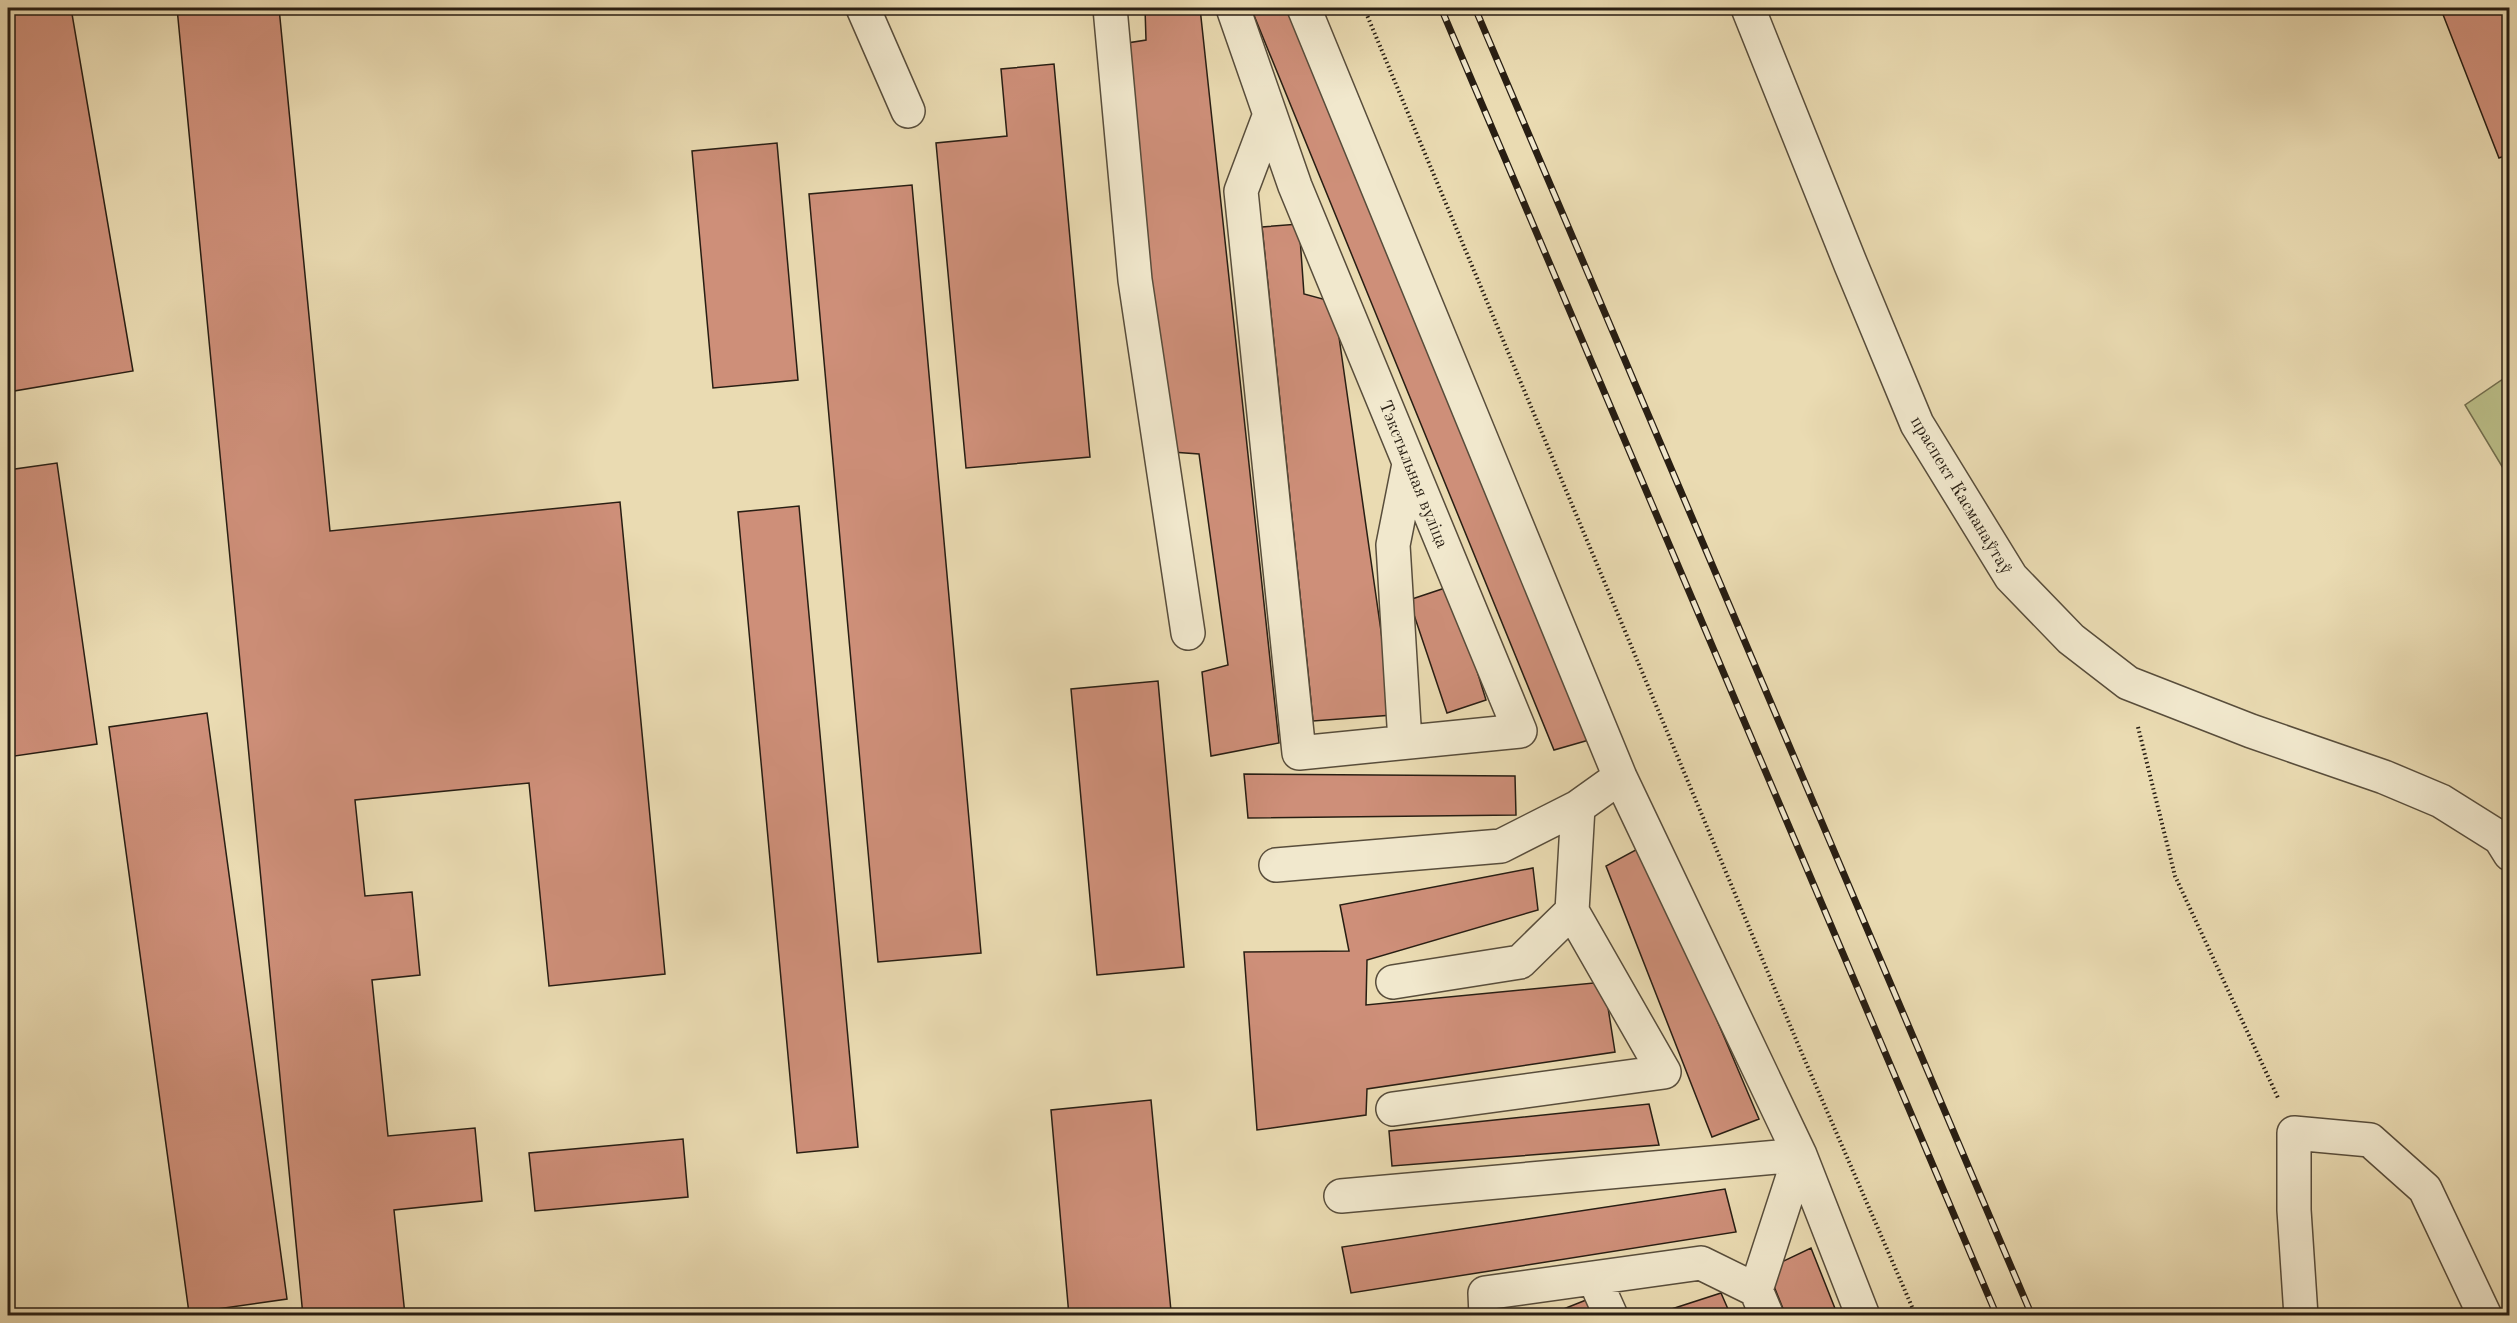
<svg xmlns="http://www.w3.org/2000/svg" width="2517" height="1323" font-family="'Old Standard TT',serif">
	<rect width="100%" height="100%" fill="#eadbb2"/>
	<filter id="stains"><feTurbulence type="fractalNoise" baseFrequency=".00333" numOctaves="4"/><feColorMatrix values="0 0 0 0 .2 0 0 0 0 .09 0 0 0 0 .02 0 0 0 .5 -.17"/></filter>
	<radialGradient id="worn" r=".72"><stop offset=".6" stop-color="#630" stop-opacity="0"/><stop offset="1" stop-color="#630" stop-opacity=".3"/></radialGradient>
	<path fill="#bbbf89" stroke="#726e4e" stroke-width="1.5" d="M2509 375V478L2465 405Z"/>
	<path fill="#ce8f79" stroke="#281e13" stroke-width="1.5" d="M8 8H71L133 371 8 392Z
		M177 8H279L330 531 620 502 665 974 549 986 529 783 355 800 365 896 412 892 420 975 372 980 388 1136 475 1128 482 1201 394 1210 405 1315 303 1316Z
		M1145 8H1200L1279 743 1211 756 1202 672 1228 665 1199 454 1172 452 1121 44 1146 40Z
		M1251 8H1295L1596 738 1554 750Z
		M2454 8H2510V154L2499 158 2442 12Z
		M1054 64 1090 457 966 468 936 143 1007 136 1001 69Z
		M777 143 798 380 713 388 692 151Z
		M912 185 981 953 878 962 809 194Z
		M1299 224 1304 294 1334 302 1393 715 1313 721 1262 227Z
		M57 463 97 744 8 757V470Z
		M799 506 858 1147 797 1153 738 512Z
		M1451 586 1486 700 1447 713 1409 600Z
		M1158 681 1184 967 1097 975 1071 689Z
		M207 713 287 1299 189 1313 109 727Z
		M1244 774 1515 776 1516 815 1248 818Z
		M1643 846 1759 1119 1712 1137 1606 866Z
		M1533 868 1538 910 1367 960 1366 1005 1604 982 1615 1052 1367 1089 1366 1115 1257 1130 1244 952 1349 951 1340 905Z
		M1151 1100 1171 1311 1124 1316H1069L1051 1110Z
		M1649 1104 1659 1145 1392 1166 1389 1131Z
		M683 1139 688 1197 535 1211 529 1153Z
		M1725 1189 1736 1232 1351 1293 1342 1247Z
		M1811 1248 1838 1316H1786L1767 1269Z
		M1721 1293 1731 1316H1650Z
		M1591 1298 1597 1316H1546Z"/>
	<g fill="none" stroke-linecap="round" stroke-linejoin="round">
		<g stroke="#584d3b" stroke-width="36">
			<path id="minor" d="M863 8 908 111
				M1110 8 1135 280 1188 633
				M1233 8 1295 186 1520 731 1299 753 1241 191 1270 114
				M1304 8 1620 777 1800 1155 1863 1316
				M1748 8 1851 265 1917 424 2011 577 2071 639 2128 683 2251 731 2384 777 2441 801 2500 838 2510 854
				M1405 742 1393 545 1409 464
				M1276 865 1501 846 1578 807 1620 777
				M1393 982 1520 962 1572 911
				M1393 1109 1664 1072 1572 911 1578 807
				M1341 1196 1800 1155
				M1594 1278 1611 1316
				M1486 1316 1485 1293 1701 1263 1756 1290
				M1767 1316 1756 1290 1800 1155
				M2301 1316 2294 1210V1133L2370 1140 2425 1189 2485 1316"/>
		</g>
		<path stroke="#281e13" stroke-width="4" stroke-dasharray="1.5 3" stroke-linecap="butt" d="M1364 8 1800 1049 1916 1316
			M2138 727 2175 876 2279 1100"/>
		<use href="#minor" stroke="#f1e8cd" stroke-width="33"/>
		<g stroke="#281e13" stroke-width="7">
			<path id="rail" d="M1441 8 1997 1316
				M1475 8 2032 1316"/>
		</g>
		<use href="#rail" stroke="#f1e8cd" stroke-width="4.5" stroke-dasharray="14" stroke-linecap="butt"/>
	</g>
	<g text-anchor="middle" stroke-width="4.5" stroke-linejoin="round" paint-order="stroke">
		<g font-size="18" fill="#281e13" stroke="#f1e8cd">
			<text transform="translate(1414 474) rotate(68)" y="6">Тэкстыльная вуліца</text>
			<text transform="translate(1962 495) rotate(59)" y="6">праспект Касманаўтаў</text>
		</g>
	</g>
	<rect width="2517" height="1323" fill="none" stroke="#eadbb2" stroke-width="30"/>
	<rect x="9" y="9" width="2499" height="1305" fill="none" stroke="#281e13" stroke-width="3"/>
	<rect x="15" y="15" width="2487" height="1293" fill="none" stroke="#281e13" stroke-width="1.5"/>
	<rect width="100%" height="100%" filter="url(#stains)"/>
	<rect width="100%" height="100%" fill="url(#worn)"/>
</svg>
